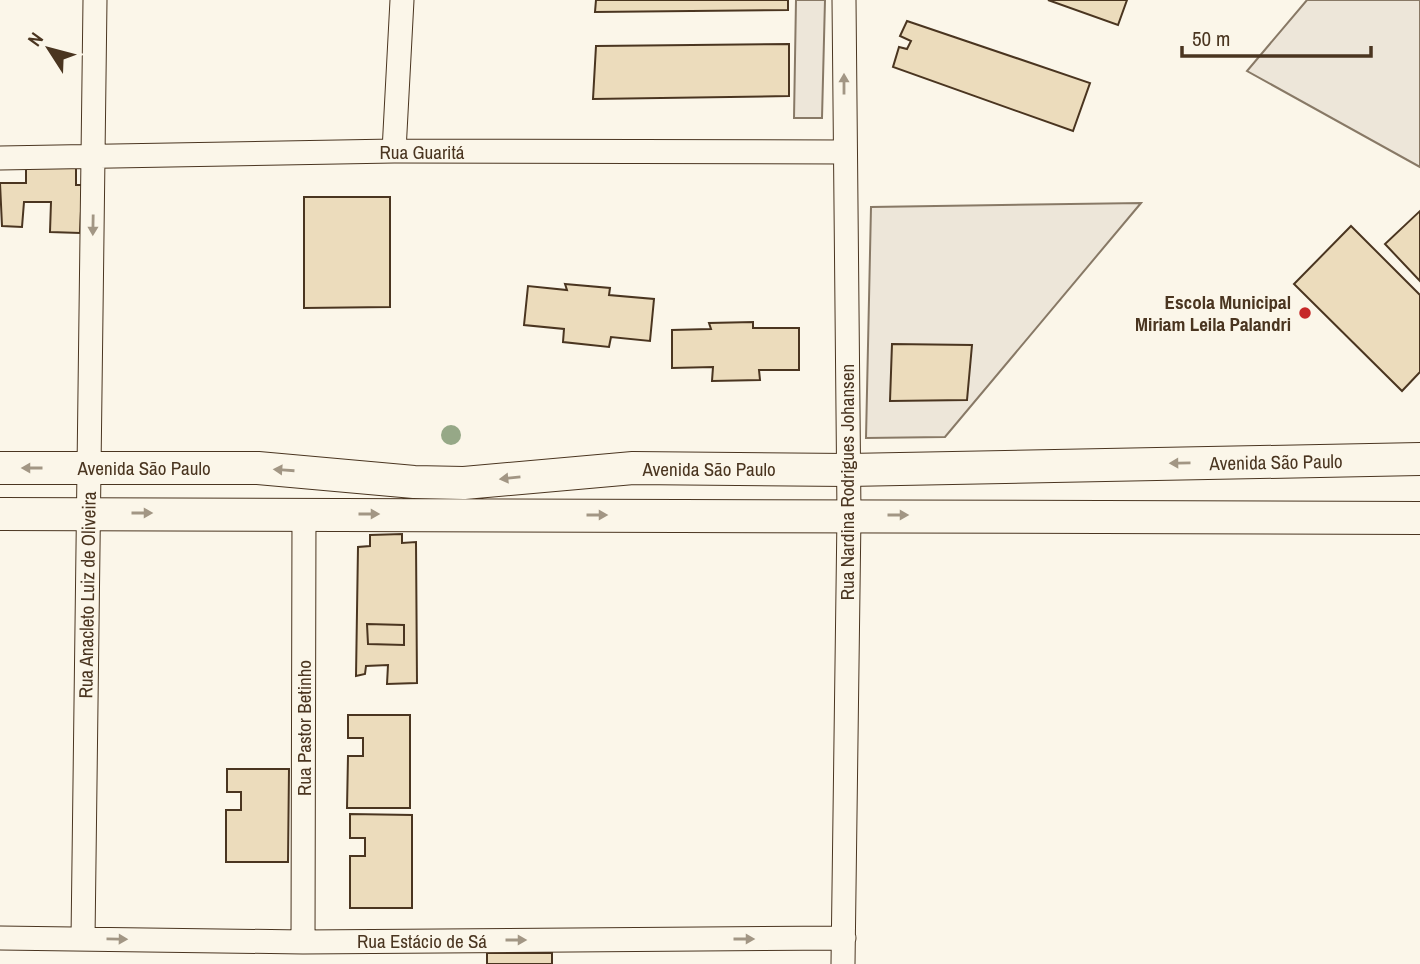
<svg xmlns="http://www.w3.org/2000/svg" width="1420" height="964" font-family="'Archivo Narrow',sans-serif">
	<rect width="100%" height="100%" fill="#fbf6e9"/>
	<path fill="#ede6d9" stroke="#887966" stroke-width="2" d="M796 0H825L822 118H794Z
		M1307 0H1420V167L1247 71Z
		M1141 203 945 437 866 438 871 207Z"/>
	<path fill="#ecdcbc" stroke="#4a3520" stroke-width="2" d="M596 0H788V10L595 12Z
		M1048 0H1127L1118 25Z
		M907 21 1090 83 1073 131 893 67 899 47 907 49 911 41 900 36Z
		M789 44V96L593 99 596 46Z
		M26 164 76 165V185H88L87 209 81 211 80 233 50 232 51 202H24L22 227 2 226 0 183H26Z
		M304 197H390V307L304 308Z
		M1420 211V281L1385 244Z
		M1351 226 1420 295V372L1402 391 1294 284Z
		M565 284 610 288 609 295 654 299 650 341 611 337 609 347 563 342 564 329 524 325 528 286 567 290Z
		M753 322V328H799V370H759L760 380 712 381 713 367 672 368V330L711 329 709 323Z
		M892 344 972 345 967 400 890 401Z
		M402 534V543L416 542 417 683 387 684 388 665 366 666 365 674 356 676 358 547 370 546V535Z
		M367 624 404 625V645L368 644Z
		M348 715H410V808H347L348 756H363V738H348Z
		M227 769H289L288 862H226V810H241V792H227Z
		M350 814 412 815V908H350V856H365V838H350Z
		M487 953H552V964H487Z"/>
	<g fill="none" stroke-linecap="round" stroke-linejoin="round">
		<g stroke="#4a3520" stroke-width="25">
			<path id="minor" d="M394 151 402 0
				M0 158 394 151 844 152
				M0 938 303 942 844 938
				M83 939 95 0
				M303 942 304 514
				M843 964 849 515 844 0"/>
		</g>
		<g stroke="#4a3520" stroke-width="34">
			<path id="secondary" d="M0 468H258L414 482 464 483 633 468 848 470 1420 459
				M0 514 1420 518"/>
		</g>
		<use href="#minor" stroke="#fbf6e9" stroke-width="23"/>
		<use href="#secondary" stroke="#fbf6e9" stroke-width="32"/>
	</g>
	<circle fill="#96a887" cx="451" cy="435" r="10"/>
	<defs><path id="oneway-solid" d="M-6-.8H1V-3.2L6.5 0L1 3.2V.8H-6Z" transform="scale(1.75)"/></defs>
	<g fill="#a29684">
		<use href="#oneway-solid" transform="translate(844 84) rotate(-90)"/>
		<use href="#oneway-solid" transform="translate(93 225) rotate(91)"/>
		<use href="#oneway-solid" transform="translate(1180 463) rotate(179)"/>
		<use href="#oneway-solid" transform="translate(32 468) rotate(-180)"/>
		<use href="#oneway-solid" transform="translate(284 470) rotate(-176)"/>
		<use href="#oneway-solid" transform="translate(510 478) rotate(174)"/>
		<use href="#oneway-solid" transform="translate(142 513)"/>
		<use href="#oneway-solid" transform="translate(369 514)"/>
		<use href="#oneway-solid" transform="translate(597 515)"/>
		<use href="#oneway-solid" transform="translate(898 515)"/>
		<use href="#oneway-solid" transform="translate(117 939) rotate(1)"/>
		<use href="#oneway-solid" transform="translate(744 939)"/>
		<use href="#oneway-solid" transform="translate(516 940)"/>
	</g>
	<circle fill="#c62828" stroke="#fbf6e9" stroke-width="2.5" cx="1305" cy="313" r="7"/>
	<g text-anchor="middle" stroke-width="5" stroke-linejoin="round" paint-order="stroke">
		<g font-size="19" fill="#4a3520" stroke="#fbf6e9">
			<text x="422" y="159">Rua Guaritá</text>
			<text transform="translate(1276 462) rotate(-1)" y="7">Avenida São Paulo</text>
			<text x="144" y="475">Avenida São Paulo</text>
			<text x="709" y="476">Avenida São Paulo</text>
			<text transform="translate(847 482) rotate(-90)" y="7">Rua Nardina Rodrigues Johansen</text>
			<text transform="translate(87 595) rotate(-89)" y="7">Rua Anacleto Luiz de Oliveira</text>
			<text transform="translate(304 728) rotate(-90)" y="7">Rua Pastor Betinho</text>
			<text x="422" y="948">Rua Estácio de Sá</text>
		</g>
		<g font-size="19" font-weight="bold" fill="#4a3520" stroke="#fbf6e9" text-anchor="end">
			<text x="1291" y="309">Escola Municipal<tspan x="1291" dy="22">Miriam Leila Palandri</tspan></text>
		</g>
	</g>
	<g transform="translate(49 49) rotate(306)" stroke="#fbf6e9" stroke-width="5" paint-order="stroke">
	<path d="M0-5L12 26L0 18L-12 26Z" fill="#4a3520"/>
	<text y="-10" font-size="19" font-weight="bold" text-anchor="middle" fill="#4a3520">N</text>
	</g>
	<path d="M1182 46v10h189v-10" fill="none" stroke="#4a3520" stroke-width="3.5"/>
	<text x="1192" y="46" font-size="21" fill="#4a3520" stroke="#fbf6e9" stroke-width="5" paint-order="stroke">50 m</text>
</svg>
